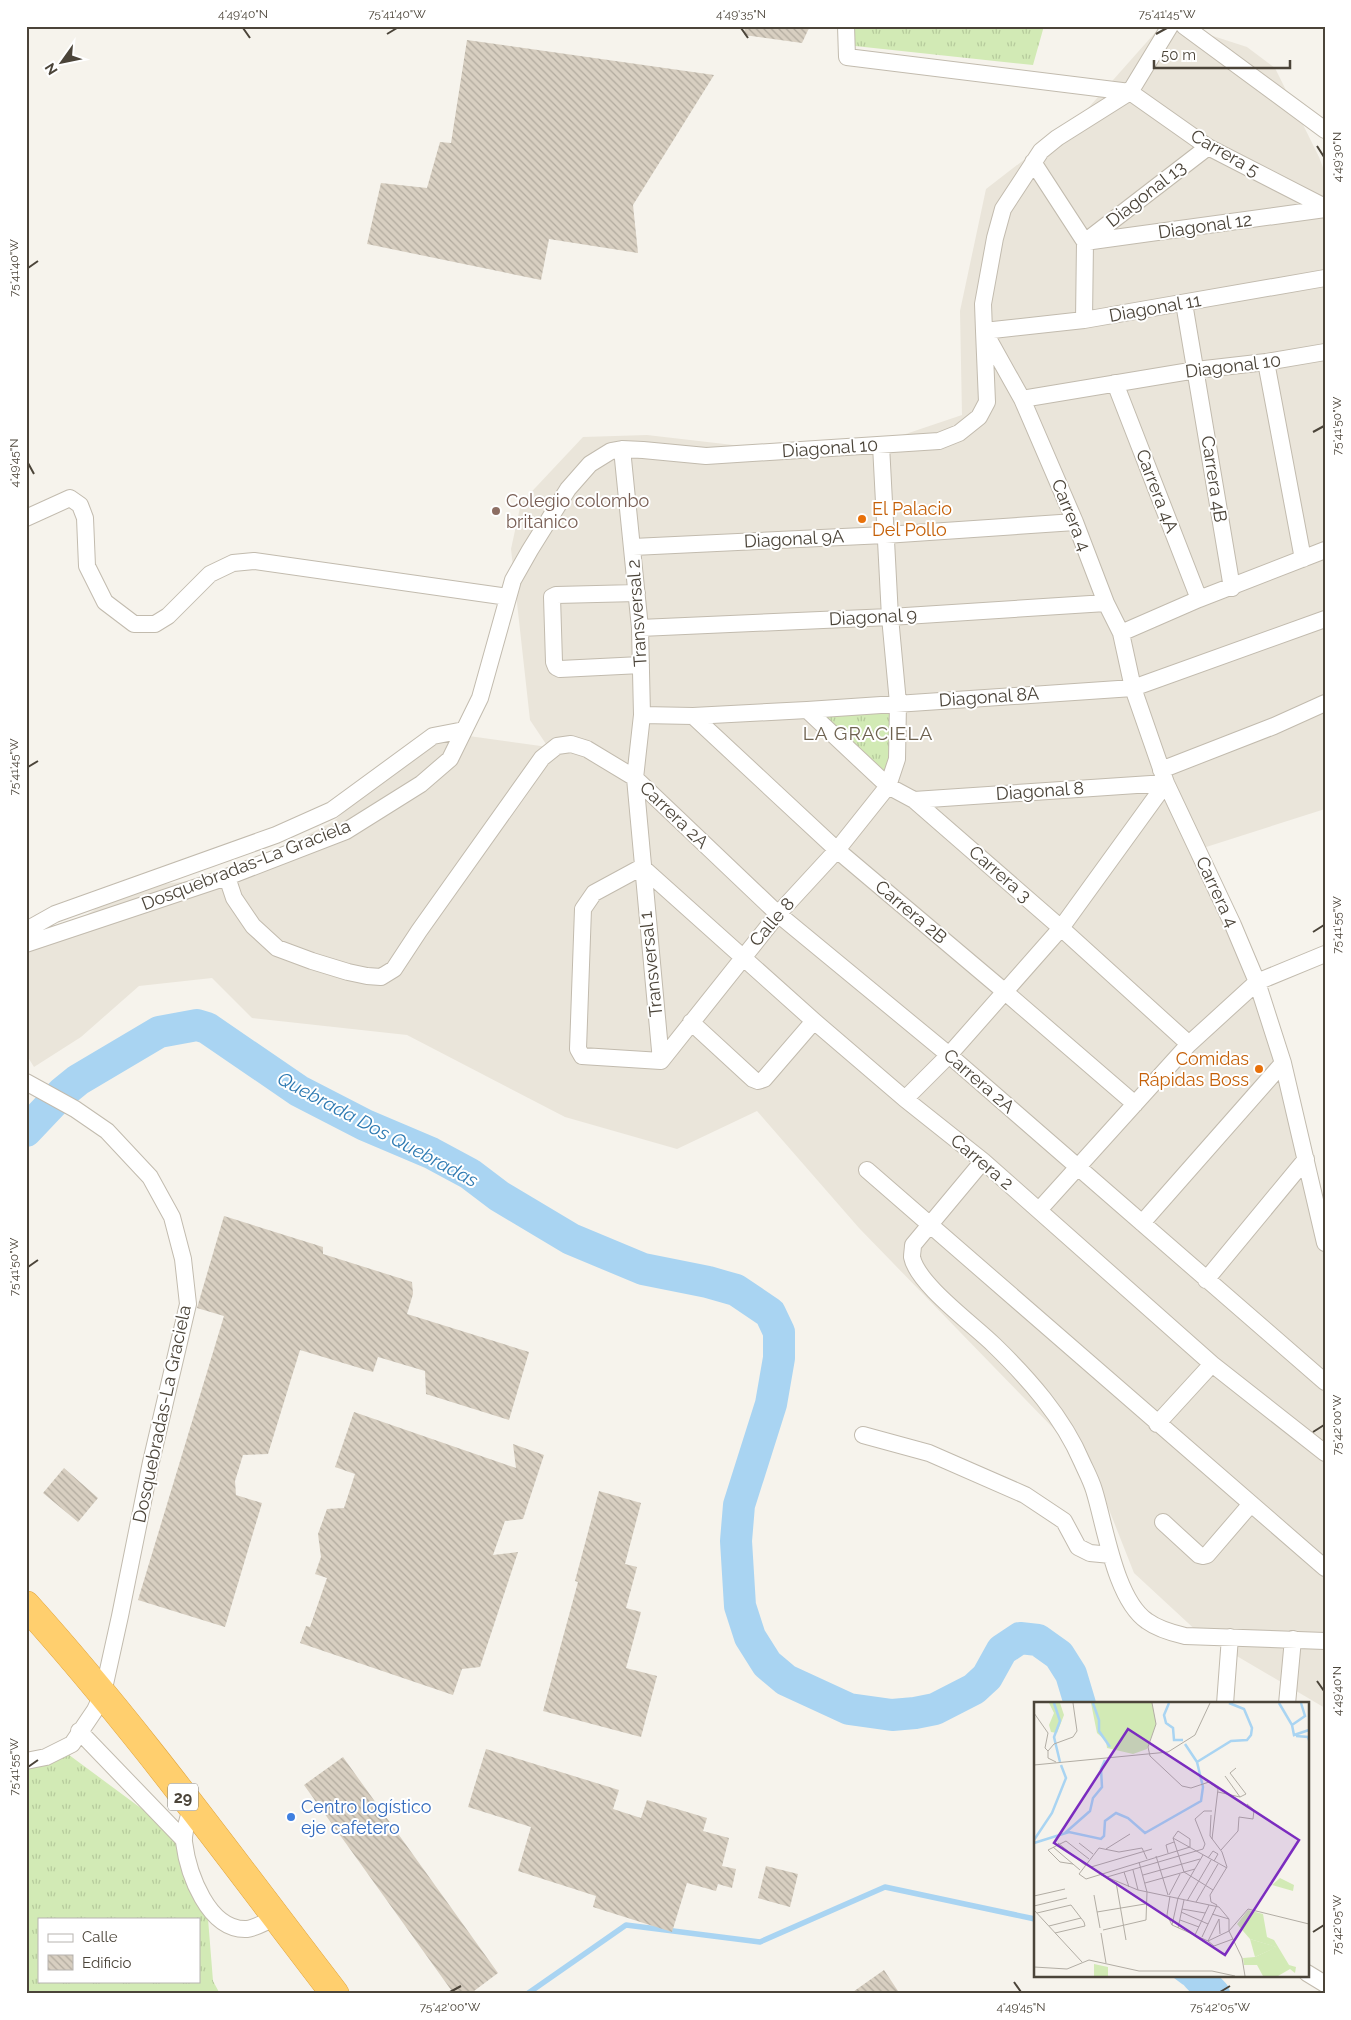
<svg xmlns="http://www.w3.org/2000/svg" width="1351" height="2020" font-family="Raleway,sans-serif">
	<defs>
		<pattern id="grass-tufts" width="24" height="20" patternUnits="userSpaceOnUse" patternTransform="scale(1.25)"><rect width="24" height="20" fill="#d2eab5"/><path d="M3 7l-1-3M5 7V3M7 7l1-3M15 17l-1-3M17 17v-4M19 17l1-3" fill="none" stroke="#b6ca9c"/></pattern>
		<pattern id="building-back-hatch" width="6" height="6" patternUnits="userSpaceOnUse" patternTransform="scale(1.25)"><rect width="6" height="6" fill="#d8cfc1"/><path d="M-1 5l2 2M0 0l6 6M5-1l2 2" fill="none" stroke="#b1aa9e"/></pattern>
	</defs>
	<rect width="100%" height="100%" fill="#f6f3ec"/>
	<path fill="#eae5da" d="M1161 26H1182L1247 47 1275 68 1319 157 1325 173V809L1203 848 1325 1205V1708L1201 1635 1134 1573 1093 1469 859 1228 757 1111 677 1149 565 1117 407 1035 252 1018 212 978 139 986 81 1037 34 1067 26 1054V954L128 888 226 877 334 821 433 731 548 747 530 720 511 549 521 503 583 437 647 435 733 445 876 444 962 415 960 311 986 189 1082 115Z"/>
	<path fill="url(#grass-tufts)" fill-rule="evenodd" d="M854 26H1044L1033 65 855 46Z
		M898 703 888 786 807 710Z
		M61 1749 184 1840 207 1906 213 1981 220 1994H26V1761ZM39 1919H199V1981H39Z"/>
	<g fill="none" stroke-linecap="round" stroke-linejoin="round">
		<path stroke="#a9d4f2" stroke-width="5.5" d="M1176 1976 1184 1982 1204 1984
			M527 1994 626 1925 760 1942 885 1887 1035 1919"/>
		<path stroke="#a9d4f2" stroke-width="32" d="M26 1131 62 1093 78 1080 159 1032 197 1025 207 1028 299 1091 365 1125 431 1153 470 1174 499 1196 571 1239 643 1269 708 1282 736 1290 770 1313 779 1332V1358L771 1404 739 1505 736 1541 740 1606 750 1637 767 1664 786 1680 849 1709 892 1715 915 1713 935 1709 974 1689 987 1677 1002 1650 1020 1638 1038 1640 1059 1655 1071 1674 1080 1704
			M1197 1976 1214 1994"/>
	</g>
	<path fill="url(#building-back-hatch)" d="M745 26H810L802 43 744 35Z
		M467 40 714 75 633 205 638 253 549 239 541 280 367 244 381 183 427 188 440 142 451 143Z
		M224 1216 323 1247V1254L412 1282 413 1294 407 1314 529 1352 509 1420 426 1394 425 1371 378 1357 373 1372 300 1350 268 1454 243 1455 235 1481 236 1495 262 1503 225 1627 138 1600 224 1316 197 1308Z
		M354 1412 516 1468 513 1444 544 1455 523 1519 505 1521 493 1555 518 1552 480 1667 462 1669 453 1695 300 1643 306 1626 310 1627 327 1578 315 1574 321 1557 318 1534 327 1509 344 1508 355 1474 335 1467Z
		M64 1468 98 1498 78 1522 43 1493Z
		M599 1491 641 1503 625 1564 637 1567 626 1608 641 1612 626 1668 657 1676 641 1737 543 1711 578 1582 575 1581Z
		M486 1749 619 1790 613 1809 641 1818 647 1800 707 1818 703 1831 729 1838 722 1866 736 1869 732 1888 718 1884 716 1891 687 1883 672 1932 593 1907 596 1896 518 1871 531 1827 468 1807Z
		M343 1757 498 1973 470 1994H454L304 1785Z
		M766 1866 798 1874 790 1907 758 1898Z
		M884 1970 900 1994H850Z"/>
	<g fill="none" stroke-linecap="round" stroke-linejoin="round">
		<g stroke="#c2bbae" stroke-width="18">
			<path id="street" d="M846 26 847 57 1130 92 1208 147 1325 207
				M1170 26 1130 92 1057 138 1041 151 1003 209 995 238 983 304 984 331 1022 399 1075 522 1106 603 1121 633 1133 688 1166 783 1233 925 1257 982 1283 1063 1325 1243
				M1184 26 1325 130
				M1033 162 1085 242 1084 320
				M1086 241 1208 147
				M1085 242 1325 209
				M1184 303 1232 588
				M1266 362 1303 559
				M1115 383 1199 599
				M1022 399 1196 370 1266 362 1325 352
				M622 449 640 628 642 715 635 778 661 1061
				M26 518 70 498 80 505 85 518 87 566 105 602 134 624H155L168 616 210 574 233 563 254 561 508 597
				M633 547 885 535 1075 522
				M637 593 556 595 552 597 554 662 556 667 560 669 641 665
				M640 628 890 617 1106 603
				M1121 633 1199 599 1325 550
				M807 710 888 786 914 800 1061 928 1189 1044
				M642 715 693 716 807 710 1133 688 1325 619
				M693 716 837 850 1004 991 1135 1104
				M1161 770 1274 726 1325 703
				M914 800 1166 783
				M642 867 814 1021 905 1099 983 1161 1212 1364 1325 1453
				M642 867 594 893 583 909 578 1049 582 1056 661 1061
				M227 877 234 898 253 926 277 948 312 961 348 972 367 976 381 977 394 969 419 931 542 758 557 746 571 744 587 749 635 778 778 914 949 1055 1325 1382
				M26 932 30 928 55 914 276 835 332 810 433 736 464 730
				M26 944 227 877 346 831 421 784 450 759 480 698 513 580 530 550 568 489 590 464 611 451 622 449 643 450 706 456 939 441 959 433 979 417 987 402 984 331 1084 320 1325 278
				M691 1022 753 1079 758 1081 764 1079 814 1021
				M661 1061 778 914 837 850 888 786 897 759 898 703 890 617 881 445
				M26 1082 75 1109 107 1131 150 1177 172 1217 183 1259 188 1304 151 1462 120 1616 103 1693 95 1710 72 1744 46 1757 26 1761
				M905 1099 949 1055 1061 928 1166 783
				M983 1161 913 1245C913 1249 912 1253 912 1257 917 1284 974 1325 994 1345 1028 1378 1063 1417 1082 1462 1086 1471 1091 1480 1094 1490 1105 1525 1115 1599 1147 1621 1158 1629 1172 1633 1185 1636L1325 1641
				M867 1170 1325 1568
				M1039 1210 1189 1044 1257 982 1325 954
				M1142 1223 1283 1063
				M1206 1280 1306 1159
				M1157 1424 1212 1364
				M863 1435 929 1453 1025 1495 1064 1521 1078 1547 1090 1553 1111 1555
				M1163 1522 1199 1555 1203 1556 1207 1555 1250 1505
				M1225 1704 1230 1637
				M1287 1704 1293 1639
				M79 1731 184 1840
				M191 1807C189 1818 183 1831 184 1842 188 1873 208 1931 247 1929 256 1928 267 1921 276 1917
				M1307 1973 1325 1984"/>
		</g>
		<g stroke="#e0a43c" stroke-width="29">
			<path id="highway" d="M26 1605C137 1728 234 1863 335 1994"/>
		</g>
		<use href="#street" stroke="#fff" stroke-width="16"/>
		<use href="#highway" stroke="#ffcf6e" stroke-width="28"/>
	</g>
	<path fill="none" stroke="#4b4439" stroke-width="2" d="M243 28 250 38M741 28 748 38M387 34 397 28M1156 34 1167 28M1317 146 1324 157M28 268 38 261M1313 432 1324 426M28 463 34 474M28 767 38 761M1313 932 1324 925M28 1267 38 1260M1313 1432 1324 1425M1317 1681 1324 1691M28 1767 38 1760M1313 1932 1324 1925M1014 1982 1021 1992M450 1992 461 1986M1220 1992 1230 1986"/>
	<circle fill="#8d6e63" stroke="#fff" stroke-width="2" cx="496" cy="511" r="5"/>
	<g fill="#e8710a" stroke="#fff" stroke-width="2">
		<circle cx="862" cy="519" r="5"/>
		<circle cx="1259" cy="1069" r="5"/>
	</g>
	<circle fill="#3f7fe0" stroke="#fff" stroke-width="2" cx="291" cy="1817" r="5"/>
	<g text-anchor="middle" stroke-width="4" stroke-linejoin="round" paint-order="stroke">
		<rect fill="#fff" stroke="#817c74" stroke-width="1" x="168" y="1783.5" width="30" height="27" rx="4"/>
		<g font-size="16" font-weight="bold" fill="#4b4439">
			<text x="183" y="1803">29</text>
		</g>
		<g font-size="18" fill="#4b4439" stroke="#fff">
			<text transform="translate(1225 153) rotate(30)" y="6">Carrera 5</text>
			<text transform="translate(1146 194) rotate(-38)" y="6">Diagonal 13</text>
			<text transform="translate(1205 226) rotate(-8)" y="6">Diagonal 12</text>
			<text transform="translate(1155 308) rotate(-10)" y="6">Diagonal 11</text>
			<text transform="translate(1233 366) rotate(-7)" y="6">Diagonal 10</text>
			<text transform="translate(830 448) rotate(-4)" y="6">Diagonal 10</text>
			<text transform="translate(1214 479) rotate(81)" y="6">Carrera 4B</text>
			<text transform="translate(1157 491) rotate(69)" y="6">Carrera 4A</text>
			<text transform="translate(1071 515) rotate(68)" y="6">Carrera 4</text>
			<text transform="translate(794 539) rotate(-3)" y="6">Diagonal 9A</text>
			<text transform="translate(637 613) rotate(-94)" y="6">Transversal 2</text>
			<text transform="translate(873 617) rotate(-3)" y="6">Diagonal 9</text>
			<text transform="translate(989 697) rotate(-4)" y="6">Diagonal 8A</text>
			<text transform="translate(1040 791) rotate(-4)" y="6">Diagonal 8</text>
			<text transform="translate(674 815) rotate(44)" y="6">Carrera 2A</text>
			<text transform="translate(246 865) rotate(-21)" y="6">Dosquebradas-La Graciela</text>
			<text transform="translate(1000 874) rotate(41)" y="6">Carrera 3</text>
			<text transform="translate(1217 892) rotate(65)" y="6">Carrera 4</text>
			<text transform="translate(911 912) rotate(40)" y="6">Carrera 2B</text>
			<text transform="translate(772 922) rotate(-49)" y="6">Calle 8</text>
			<text transform="translate(651 964) rotate(-96)" y="6">Transversal 1</text>
			<text transform="translate(979 1081) rotate(41)" y="6">Carrera 2A</text>
			<text transform="translate(982 1162) rotate(40)" y="6">Carrera 2</text>
			<text transform="translate(162 1414) rotate(-78)" y="6">Dosquebradas-La Graciela</text>
		</g>
		<g font-size="18" fill="#785e54" stroke="#fff" text-anchor="start">
			<text x="506" y="507">Colegio colombo<tspan x="506" dy="21">britanico</tspan></text>
		</g>
		<g font-size="18" fill="#c56008" stroke="#fff" text-anchor="start">
			<text x="872" y="515">El Palacio<tspan x="872" dy="21">Del Pollo</tspan></text>
			<text x="1249" y="1065" text-anchor="end">Comidas<tspan x="1249" dy="21">Rápidas Boss</tspan></text>
		</g>
		<g font-size="18" fill="#366cbe" stroke="#fff" text-anchor="start">
			<text x="301" y="1813">Centro logístico<tspan x="301" dy="21">eje cafetero</tspan></text>
		</g>
		<g font-size="19" letter-spacing="1" fill="#6e6250" stroke="#fff">
			<text x="868" y="740">LA GRACIELA</text>
		</g>
		<g font-size="19" font-style="italic" fill="#2e7ab2" stroke="#fff">
			<text transform="translate(378 1129) rotate(28)" y="7">Quebrada Dos Quebradas</text>
		</g>
	</g>
	<g transform="translate(1034 1702)">
		<rect width="275" height="275" fill="#f6f3ec"/>
		<path d="M15 1H26L30 13 23 31 17 30 15 23 20 11ZM57 1H118L122 22 113 47 99 52 73 46 72 39 63 31ZM246 176 260 183 259 189 238 183ZM214 208 229 212 233 235 240 238 255 263 262 265 261 271 256 267 244 274H229L223 263H210L209 256 221 255 242 245 216 237 203 222ZM60 262 74 265V274H60Z" fill="#d2eab5"/>
		<path d="M216 237 243 245 221 255Z" fill="#d2eab5"/>
		<path fill="none" stroke="#a9d4f2" stroke-width="2.5" d="M20 1 26 19 20 35 26 60M59 1 65 18V29L76 45M135 1 130 13 132 21 139 26 140 38H149M245 1 258 23 260 33 275 28M258 23 271 14 267 1M262 34 274 35 275 38M151 42 163 60M31 131 56 109 59 96 68 85 67 67 71 58M0 138 18 111 32 76 27 63M0 141 35 130 67 137 70 134 71 119 82 111 94 116 111 131 167 99 169 85 163 60 197 39 213 38 217 33 218 26 210 7 195 1"/>
		<path fill="none" stroke="#b2ada4" stroke-width="1" d="M118 1 122 22 114 45 116 54 148 84 157 86 175 80 184 87 178 137M0 11 14 31 11 46 14 49M22 60 14 56V49L20 42 39 35 43 29 39 1M0 63 134 50 161 33 176 1M191 74 206 95M184 90 206 95 212 92 196 71 202 66M139 136 193 166M139 136 150 170M139 136 144 129 156 137V145M24 141 51 163M45 141 59 152M19 145 46 168M72 147 96 132M187 148 204 129 205 115 219 117 220 108 213 102M134 151 132 143 140 140M122 154 134 193M174 156 179 149 184 152 180 159M113 157 108 146 85 150 65 146 45 172 52 177 156 145M39 162 26 160 14 148 32 139 55 157M57 165 118 147M99 168 104 188M90 170 95 185M150 170 179 188M65 172 104 188 185 205 195 217V229L208 256 211 274M109 173 166 157M73 175 169 147 171 142 161 117 170 109H178M82 180 92 238M111 181 161 167M60 193 66 226M135 193 146 172M0 194 31 187M136 194 133 213 138 223 174 239 195 229 214 207 275 222M153 199 177 158M162 200 184 162M0 204 33 196M148 207 171 211M0 208 48 260M63 210 111 202M147 210 174 222M3 211 37 203 50 220 51 224 21 231M178 212 195 217M185 217 174 239 180 244 199 237M185 217 186 232M146 218 165 225M138 223 144 196 169 153M15 224 47 216M144 226 150 198M69 228 112 218 113 190 105 160M67 231 72 261M161 233 175 203M168 235 183 203 177 200 176 193 193 165 188 150 176 134 177 113M0 265 33 267 55 258 105 269H178L201 274"/>
		<path fill="#7b2cbf" fill-opacity="0.15" stroke="#7b2cbf" stroke-width="2.5" d="M94 27 265 138 191 253 20 141Z"/>
		<rect width="275" height="275" fill="none" stroke="#4b4439" stroke-width="2.5"/>
	</g>
	<rect width="1351" height="2020" fill="none" stroke="#ffffff" stroke-width="55"/>
	<rect x="38" y="1918" width="162" height="65" fill="#ffffff" stroke="#b7b4b0"/>
	<rect x="48" y="1934" width="25" height="8" fill="#ffffff" stroke="#b7b4b0"/>
	<text x="82" y="1942" font-size="15" fill="#4b4439">Calle</text>
	<rect x="48" y="1955" width="25" height="15" fill="url(#building-back-hatch)" stroke="#b7b4b0"/>
	<text x="82" y="1968" font-size="15" fill="#4b4439">Edificio</text>
	<g transform="translate(62 62) rotate(237)" stroke="#ffffff" stroke-width="4" paint-order="stroke">
	<path d="M0-4L9 19L0 12L-9 19Z" fill="#4b4439"/>
	<text y="-8" font-size="14" font-weight="bold" text-anchor="middle" fill="#4b4439">N</text>
	</g>
	<path d="M1154 60v8h136v-8" fill="none" stroke="#4b4439" stroke-width="2.5"/>
	<text x="1161" y="60" font-size="15" fill="#4b4439" stroke="#ffffff" stroke-width="4" paint-order="stroke">50 m</text>
	<rect x="28" y="28" width="1296" height="1964" fill="none" stroke="#4b4439" stroke-width="2"/>
	<g font-size="12" text-anchor="middle" fill="#4b4439">
		<text x="243" y="18">4°49'40"N</text>
		<text x="397" y="18">75°41'40"W</text>
		<text x="741" y="18">4°49'35"N</text>
		<text x="1167" y="18">75°41'45"W</text>
		<text transform="translate(1337 157) rotate(-90)" y="4">4°49'30"N</text>
		<text transform="translate(14 268) rotate(-90)" y="4">75°41'40"W</text>
		<text transform="translate(1337 426) rotate(-90)" y="4">75°41'50"W</text>
		<text transform="translate(14 463) rotate(-90)" y="4">4°49'45"N</text>
		<text transform="translate(14 767) rotate(-90)" y="4">75°41'45"W</text>
		<text transform="translate(1337 925) rotate(-90)" y="4">75°41'55"W</text>
		<text transform="translate(14 1267) rotate(-90)" y="4">75°41'50"W</text>
		<text transform="translate(1337 1425) rotate(-90)" y="4">75°42'00"W</text>
		<text transform="translate(1337 1691) rotate(-90)" y="4">4°49'40"N</text>
		<text transform="translate(14 1767) rotate(-90)" y="4">75°41'55"W</text>
		<text transform="translate(1337 1925) rotate(-90)" y="4">75°42'05"W</text>
		<text x="450" y="2011">75°42'00"W</text>
		<text x="1021" y="2011">4°49'45"N</text>
		<text x="1220" y="2011">75°42'05"W</text>
	</g>
</svg>
